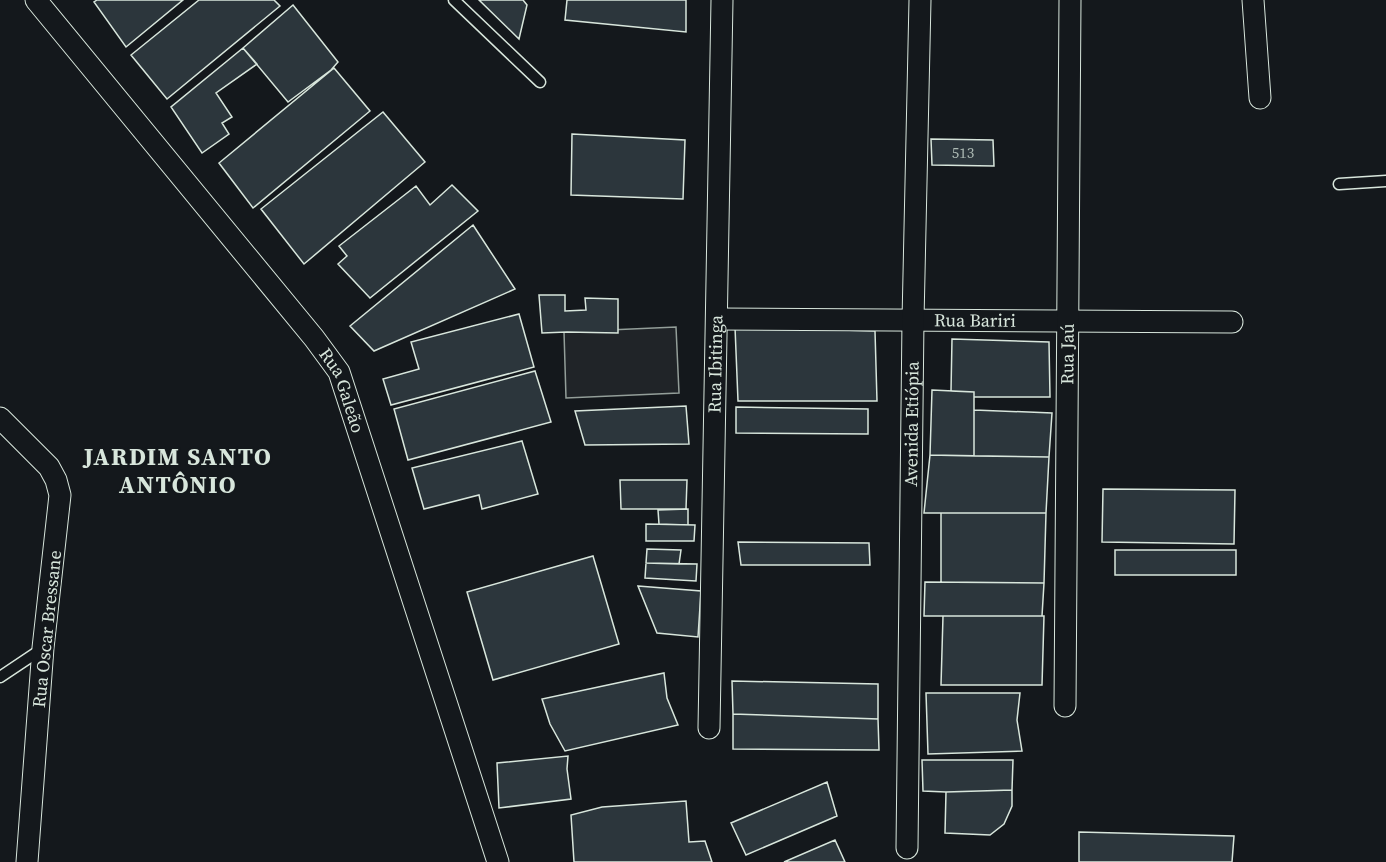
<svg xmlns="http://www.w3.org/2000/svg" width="1386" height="862" font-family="'Source Serif 4',serif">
	<rect width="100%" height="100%" fill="#14181c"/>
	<path fill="#202428" stroke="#939e99" stroke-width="1.5" d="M676 327 679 393 566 398 564 332Z"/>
	<path fill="#2c363c" stroke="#d8e6dc" stroke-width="1.5" d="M97 0H183L126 47 94 2Z
		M199 0H274L280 6 167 99 131 55Z
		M479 0H523L527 5 519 39Z
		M567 0H686V32L565 20Z
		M293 5 338 62 331 70 288 102 243 48Z
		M243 48 257 64 216 93 232 117 222 123 229 134 202 153 171 107Z
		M334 68 370 111 253 208 219 163Z
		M383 112 425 162 304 264 261 209Z
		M572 134 685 140 683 199 571 195Z
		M931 139 993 140 994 166 932 165Z
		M452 185 478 211 370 298 338 264 347 256 339 246 416 186 430 205Z
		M473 225 515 289 374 351 350 326Z
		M539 295H565V311L586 310 585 298 618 299V333L567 332 542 333Z
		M519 314 534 367 391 405 383 379 419 369 411 342Z
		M735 327 875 331 877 401H738Z
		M952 339 1049 342 1050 397H974V392L951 391Z
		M535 371 551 422 408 460 394 409Z
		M932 390 974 392V456L930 455Z
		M686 406 689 444 585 445 575 411Z
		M736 407 868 409V434L736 433Z
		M974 410 1052 413 1049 457 974 456Z
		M522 441 538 494 482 509 479 495 424 509 412 468Z
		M930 455 1049 457 1046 513H924Z
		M620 480H687L686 509H621Z
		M1103 489 1235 490 1234 544 1102 542Z
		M688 509V525L659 524 658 510Z
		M941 513H1046L1044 583 941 582Z
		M646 524 695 525 694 541H646Z
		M738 542 869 543 870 565H741Z
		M647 549 681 550 679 564 646 563Z
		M1115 550H1236V575H1115Z
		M593 556 619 644 493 680 467 592Z
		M646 563 697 564 696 581 645 578Z
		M925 582 1044 583 1042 616H924Z
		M638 586 701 591 698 637 657 633Z
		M943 616H1044L1042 685H941Z
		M664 673 667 698 678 725 565 751 550 724 542 699Z
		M732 681 878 684V719L733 714Z
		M926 693H1020L1017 720 1022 751 928 754Z
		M733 714 878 719 879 750 733 749Z
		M568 756 567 769 571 799 499 808 497 763Z
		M922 760H1013L1012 790 946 792 923 791Z
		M827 782 837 816 746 855 731 823Z
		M1012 790V806L1004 824 990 835 945 833 946 792Z
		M686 801 689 842 705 841 712 862H574L571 815 602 807Z
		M1079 832 1234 836 1232 862H1079Z
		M835 840 845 862H784Z"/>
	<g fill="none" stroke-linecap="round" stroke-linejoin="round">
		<g stroke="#d8e6dc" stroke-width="13">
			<path id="service" d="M454 0 540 82
				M1339 184 1386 181
				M0 677 42 649"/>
		</g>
		<g stroke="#d8e6dc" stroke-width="23">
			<g id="minor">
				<path id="s1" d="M36 0 314 338 339 372 498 862"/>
				<path d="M1253 0 1260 98"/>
				<path id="s2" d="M717 319 1232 322"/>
				<path d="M0 418 49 467 56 480 60 495 43 648 27 862"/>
				<path id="s3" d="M1065 706 1070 0"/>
				<path id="s4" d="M709 728 722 0"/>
				<path id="s5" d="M907 848 913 320 920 0"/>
			</g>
		</g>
		<use href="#service" stroke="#14181c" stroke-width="10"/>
		<use href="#minor" stroke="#14181c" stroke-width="21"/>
	</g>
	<g text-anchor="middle" stroke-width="4.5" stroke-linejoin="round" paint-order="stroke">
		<g font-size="15" fill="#adbab4">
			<text x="963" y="158">513</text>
		</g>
		<g font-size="18" fill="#d8e6dc" stroke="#14181c">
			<text dy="6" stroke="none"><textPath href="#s2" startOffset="258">Rua Bariri</textPath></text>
			<text dy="6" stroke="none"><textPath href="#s3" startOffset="352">Rua Jaú</textPath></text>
			<text dy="6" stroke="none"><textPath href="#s4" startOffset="364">Rua Ibitinga</textPath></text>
			<text dy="6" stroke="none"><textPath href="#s1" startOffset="498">Rua Galeão</textPath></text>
			<text dy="6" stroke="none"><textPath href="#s5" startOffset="424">Avenida Etiópia</textPath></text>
			<text transform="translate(47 629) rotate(-84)" y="6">Rua Oscar Bressane</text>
		</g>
		<g font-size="24" font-weight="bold" letter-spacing="1.5" fill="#d8e6dc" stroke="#14181c">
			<text x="178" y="465">JARDIM SANTO<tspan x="178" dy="28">ANTÔNIO</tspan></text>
		</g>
	</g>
</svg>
